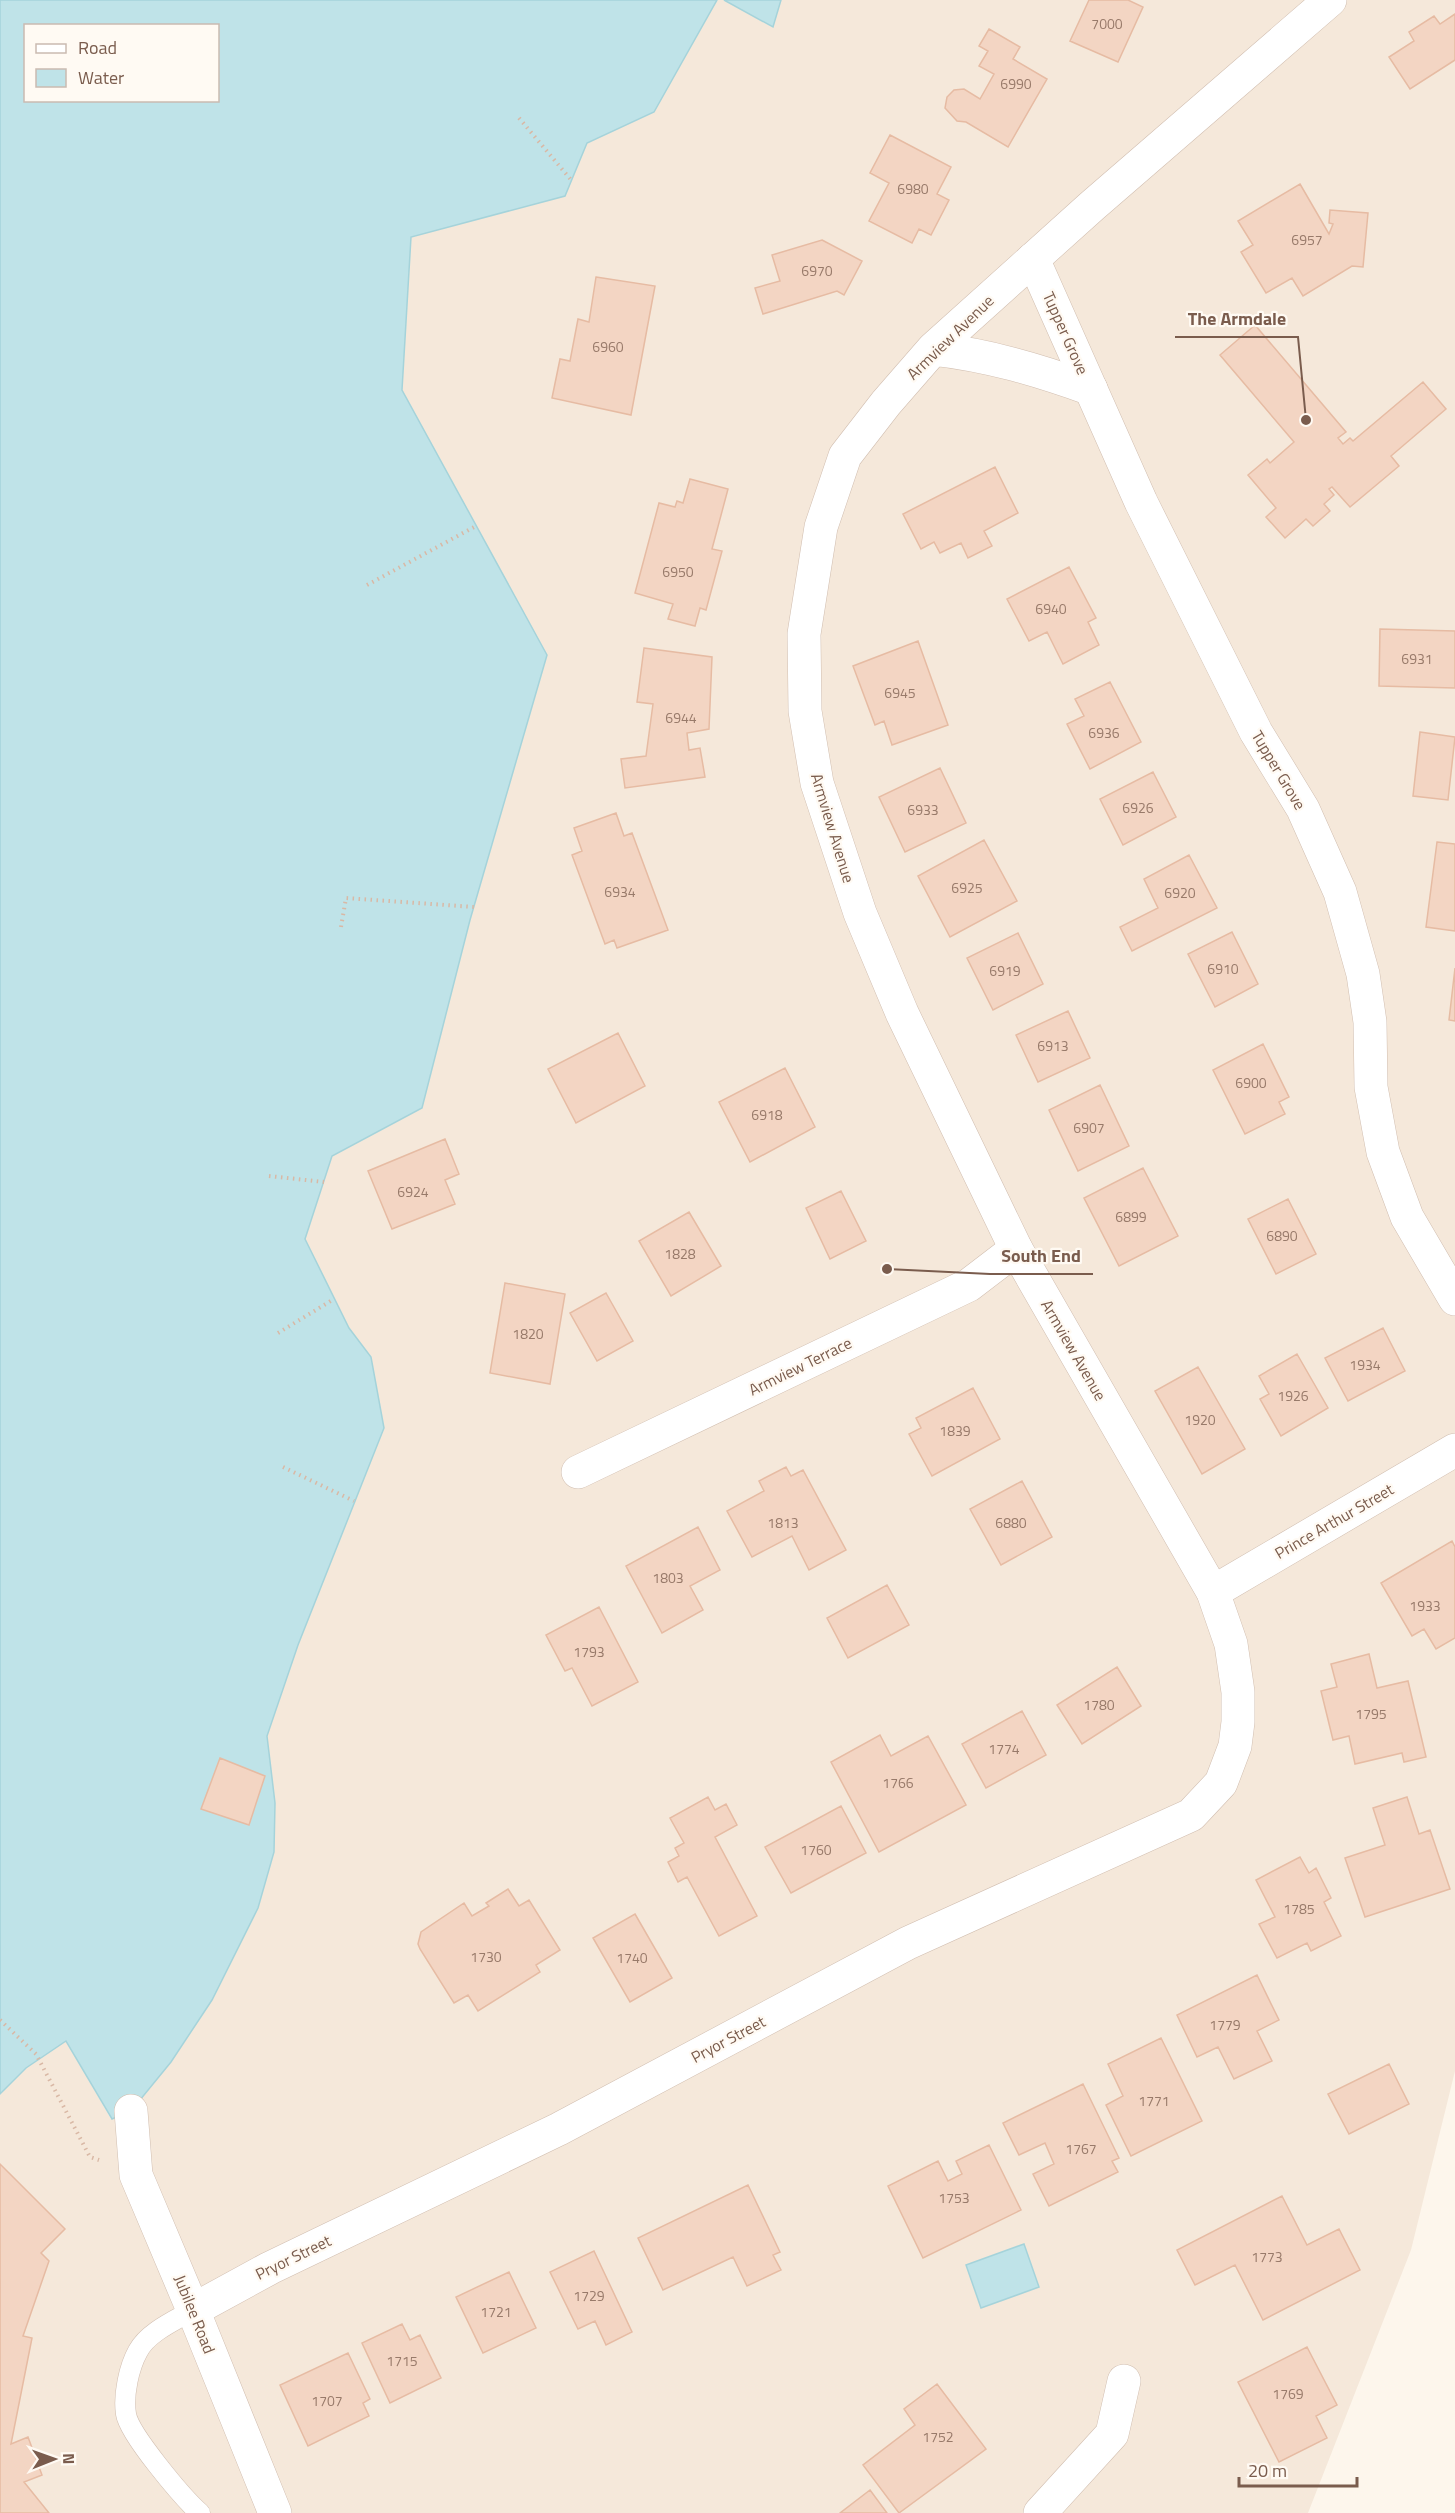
<svg xmlns="http://www.w3.org/2000/svg" width="1455" height="2513" font-family="'Titillium Web',sans-serif">
	<rect width="100%" height="100%" fill="#fdf6ec"/>
	<path fill="#f5e8da" d="M717 0H724L772 27 781 0H1455V2071L1411 2250 1308 2513H0V2094L26 2068 66 2041 111 2119 131 2111 171 2062 212 2000 258 1908 274 1852 275 1803 267 1736 298 1645 384 1428 371 1357 349 1328 305 1239 332 1156 422 1108 470 920 547 655 402 390 411 237 565 196 587 143 654 112Z"/>
	<path fill="#bfe3e8" stroke="#a5d3da" stroke-width="1.5" fill-rule="evenodd" d="M0 0H717L654 112 587 143 565 196 411 237 402 390 547 655 470 920 422 1108 332 1156 305 1239 349 1328 371 1357 384 1428 298 1645 267 1736 275 1803 274 1852 258 1908 212 2000 171 2062 131 2111 112 2119 66 2041 26 2068 0 2094ZM26 26H218V100H26Z
		M724 0H781L773 27Z
		M1024 2244 1039 2287 981 2308 966 2265Z"/>
	<path fill="#f3d5c3" stroke="#e6bba3" stroke-width="1.5" d="M1089 0H1128L1143 7 1118 62 1070 41Z
		M1455 14V60L1410 89 1389 57 1414 41 1409 32 1434 16 1440 24Z
		M989 29 1020 47 1013 59 1047 79 1008 147 966 122 957 121 945 108 947 97 954 90 964 89 980 99 994 74 979 66 988 51 979 46Z
		M890 135 951 167 937 194 949 200 931 235 919 229 912 243 869 221 889 183 870 173Z
		M1300 184 1329 234 1333 224 1329 223 1330 210 1368 213 1363 267 1352 266 1303 296 1292 278 1266 293 1241 252 1253 245 1238 221Z
		M822 240 862 261 844 295 837 291 763 314 755 288 780 281 772 255Z
		M596 277 655 286 631 415 552 398 560 359 570 361 578 319 589 322Z
		M1255 325 1346 432 1338 438 1343 444 1350 438 1353 441 1423 382 1446 409 1391 456 1399 466 1350 507 1332 487 1329 489 1334 495 1324 504 1330 511 1313 526 1306 519 1285 538 1266 517 1276 508 1248 475 1267 459 1270 463 1294 442 1220 355Z
		M995 467 1018 513 984 531 992 546 968 558 961 543 940 553 934 542 921 549 903 514Z
		M690 479 728 489 712 549 722 551 706 610 700 608 695 626 668 619 673 604 635 593 659 503 675 507 677 501 683 503Z
		M1069 567 1096 618 1088 622 1099 645 1063 664 1047 632 1029 641 1007 599Z
		M1380 629 1455 631V688L1379 686Z
		M918 641 948 725 892 745 884 721 875 725 853 666Z
		M644 648 712 657 709 729 687 733 689 750 700 748 705 777 625 788 621 759 646 756 653 704 637 702Z
		M1110 682 1141 742 1090 769 1067 724 1084 716 1075 699Z
		M1420 732 1455 737 1448 800 1413 796Z
		M940 768 966 823 905 852 879 797Z
		M1153 772 1176 817 1123 845 1100 799Z
		M616 813 624 836 632 833 668 930 617 948 614 940 605 944 572 855 582 851 574 828Z
		M984 840 1017 901 950 937 918 876Z
		M1437 842 1455 844V931L1426 927Z
		M1189 855 1217 908 1132 951 1120 927 1158 908 1144 879Z
		M1232 932 1258 984 1215 1007 1188 954Z
		M1018 933 1043 984 993 1010 967 958Z
		M1455 968V1021L1449 1020Z
		M1068 1011 1090 1058 1038 1082 1016 1035Z
		M618 1033 645 1086 576 1123 548 1069Z
		M1263 1044 1289 1097 1279 1102 1285 1114 1245 1134 1213 1070Z
		M785 1068 815 1127 750 1162 719 1102Z
		M1100 1085 1129 1146 1078 1171 1049 1110Z
		M445 1139 459 1174 445 1180 455 1204 392 1229 368 1171Z
		M1143 1168 1178 1236 1119 1266 1084 1198Z
		M841 1191 866 1241 830 1259 806 1208Z
		M1288 1199 1316 1254 1276 1274 1248 1219Z
		M689 1212 721 1266 671 1296 639 1241Z
		M505 1283 565 1294 550 1384 490 1373Z
		M606 1293 633 1341 597 1361 570 1313Z
		M1383 1328 1405 1371 1348 1401 1325 1358Z
		M1297 1354 1328 1408 1281 1436 1260 1399 1269 1394 1259 1376Z
		M1198 1367 1245 1449 1202 1474 1155 1391Z
		M973 1388 1000 1439 932 1476 909 1434 921 1428 916 1418Z
		M786 1467 791 1476 803 1470 846 1550 809 1570 792 1536 752 1557 727 1511 764 1491 759 1481Z
		M1022 1481 1052 1537 1001 1565 970 1509Z
		M698 1527 720 1570 690 1586 703 1610 662 1633 626 1566Z
		M1452 1541 1455 1547V1638L1436 1649 1424 1629 1412 1636 1381 1583Z
		M887 1585 909 1625 848 1658 827 1618Z
		M599 1607 638 1682 592 1706 572 1668 565 1671 546 1635Z
		M1369 1654 1377 1688 1408 1681 1426 1757 1404 1762 1402 1753 1355 1764 1349 1736 1333 1740 1321 1691 1337 1687 1331 1664Z
		M1117 1667 1141 1706 1082 1744 1057 1705Z
		M1022 1711 1046 1755 986 1788 962 1744Z
		M880 1735 891 1756 928 1736 966 1805 879 1852 831 1762Z
		M220 1758 265 1776 249 1825 201 1809Z
		M708 1797 715 1810 726 1804 737 1825 715 1837 757 1916 719 1936 687 1877 678 1882 668 1862 679 1856 675 1848 684 1843 670 1818Z
		M1407 1797 1419 1834 1430 1830 1450 1889 1365 1917 1345 1858 1385 1845 1373 1808Z
		M841 1806 866 1853 791 1893 765 1847Z
		M1300 1857 1309 1873 1316 1868 1331 1898 1324 1902 1341 1936 1311 1951 1307 1943 1277 1958 1259 1924 1275 1917 1256 1880Z
		M508 1889 519 1906 529 1900 560 1950 536 1965 540 1972 478 2011 468 1995 454 2003 420 1949 418 1944 421 1932 464 1903 472 1916 489 1906 486 1903Z
		M635 1914 672 1978 630 2002 593 1938Z
		M1257 1975 1279 2020 1257 2031 1272 2061 1234 2079 1218 2047 1197 2057 1177 2015Z
		M1161 2038 1202 2121 1131 2156 1106 2105 1123 2096 1108 2064Z
		M1389 2064 1409 2104 1349 2134 1328 2094Z
		M1083 2084 1119 2158 1112 2161 1118 2172 1049 2206 1033 2174 1054 2164 1045 2143 1019 2155 1003 2123Z
		M989 2145 1021 2210 923 2258 888 2186 938 2161 948 2181 962 2174 956 2161Z
		M0 2164 65 2229 41 2253 49 2261 23 2336 32 2338 11 2444 28 2437 42 2475 24 2482 49 2513H0Z
		M748 2185 780 2252 773 2255 781 2270 747 2286 733 2257 663 2290 638 2238Z
		M1282 2196 1307 2245 1339 2229 1360 2270 1263 2320 1235 2265 1195 2285 1177 2250Z
		M594 2251 632 2332 606 2345 595 2321 578 2329 550 2272Z
		M509 2272 536 2328 483 2353 456 2297Z
		M402 2324 410 2340 420 2335 441 2378 390 2403 362 2343Z
		M1307 2347 1337 2405 1316 2416 1327 2438 1279 2462 1238 2382Z
		M348 2353 370 2399 363 2403 369 2416 308 2446 280 2385Z
		M937 2384 986 2449 899 2513 863 2465 915 2425 904 2409Z
		M870 2490 887 2513H840Z"/>
	<g fill="none" stroke-linecap="round" stroke-linejoin="round">
		<g stroke="#d1beb0" stroke-width="21">
			<path id="service" d="M193 2310C176 2320 148 2332 138 2351 129 2367 123 2395 126 2414 129 2434 183 2498 200 2513"/>
		</g>
		<g stroke="#d1beb0" stroke-width="34">
			<path id="minor" d="M1033 259 1141 502 1256 732 1303 809 1340 892 1363 974 1370 1022 1371 1087 1383 1152 1407 1217 1455 1299
				M578 1472 969 1285 1016 1249
				M1213 1592 1455 1450
				M131 2111 136 2175 193 2310
				M1040 2513 1112 2434 1124 2381"/>
		</g>
		<g stroke="#d1beb0" stroke-width="34">
			<path id="tertiary" d="M933 349C988 355 1038 370 1091 389
				M275 2513 193 2310 270 2268 559 2129 908 1943 1191 1815 1221 1783 1235 1746 1238 1722V1692L1231 1644 1213 1592 1016 1249 902 1013 860 913 817 783 805 711 804 634 821 527 845 456 886 403 933 349 1092 206 1330 0"/>
		</g>
		<path stroke="#d9b8a5" stroke-width="4" stroke-dasharray="1.5 4.5" stroke-linecap="butt" d="M519 118 572 181
			M367 585 476 526
			M341 927 346 898 474 907
			M269 1176 324 1182
			M278 1333 334 1299
			M283 1467 354 1501
			M0 2020 36 2054 90 2157 99 2160"/>
		<use href="#service" stroke="#fff" stroke-width="20"/>
		<use href="#minor" stroke="#fff" stroke-width="33"/>
		<use href="#tertiary" stroke="#fff" stroke-width="33"/>
	</g>
	<g text-anchor="middle" stroke-width="4.5" stroke-linejoin="round" paint-order="stroke">
		<g font-size="14" fill="#987a6a">
			<text x="1107" y="29">7000</text>
			<text x="1016" y="89">6990</text>
			<text x="913" y="194">6980</text>
			<text x="1307" y="245">6957</text>
			<text x="817" y="276">6970</text>
			<text x="608" y="352">6960</text>
			<text x="678" y="577">6950</text>
			<text x="1051" y="614">6940</text>
			<text x="1417" y="664">6931</text>
			<text x="900" y="698">6945</text>
			<text x="681" y="723">6944</text>
			<text x="1104" y="738">6936</text>
			<text x="1138" y="813">6926</text>
			<text x="923" y="815">6933</text>
			<text x="967" y="893">6925</text>
			<text x="620" y="897">6934</text>
			<text x="1180" y="898">6920</text>
			<text x="1223" y="974">6910</text>
			<text x="1005" y="976">6919</text>
			<text x="1053" y="1051">6913</text>
			<text x="1251" y="1088">6900</text>
			<text x="767" y="1120">6918</text>
			<text x="1089" y="1133">6907</text>
			<text x="413" y="1197">6924</text>
			<text x="1131" y="1222">6899</text>
			<text x="1282" y="1241">6890</text>
			<text x="680" y="1259">1828</text>
			<text x="528" y="1339">1820</text>
			<text x="1365" y="1370">1934</text>
			<text x="1293" y="1401">1926</text>
			<text x="1200" y="1425">1920</text>
			<text x="955" y="1436">1839</text>
			<text x="783" y="1528">1813</text>
			<text x="1011" y="1528">6880</text>
			<text x="668" y="1583">1803</text>
			<text x="1425" y="1611">1933</text>
			<text x="589" y="1657">1793</text>
			<text x="1099" y="1710">1780</text>
			<text x="1371" y="1719">1795</text>
			<text x="1004" y="1754">1774</text>
			<text x="898" y="1788">1766</text>
			<text x="816" y="1855">1760</text>
			<text x="1299" y="1914">1785</text>
			<text x="486" y="1962">1730</text>
			<text x="632" y="1963">1740</text>
			<text x="1225" y="2030">1779</text>
			<text x="1154" y="2106">1771</text>
			<text x="1081" y="2154">1767</text>
			<text x="954" y="2203">1753</text>
			<text x="1267" y="2262">1773</text>
			<text x="589" y="2301">1729</text>
			<text x="496" y="2317">1721</text>
			<text x="402" y="2366">1715</text>
			<text x="1288" y="2399">1769</text>
			<text x="327" y="2406">1707</text>
			<text x="938" y="2442">1752</text>
		</g>
		<g font-size="16" fill="#7a5c4d" stroke="#fffaf3">
			<text transform="translate(1066 333) rotate(66)" y="6">Tupper Grove</text>
			<text transform="translate(950 337) rotate(-44)" y="6">Armview Avenue</text>
			<text transform="translate(1279 770) rotate(59)" y="6">Tupper Grove</text>
			<text transform="translate(833 828) rotate(73)" y="6">Armview Avenue</text>
			<text transform="translate(1074 1350) rotate(60)" y="6">Armview Avenue</text>
			<text transform="translate(800 1366) rotate(-26)" y="6">Armview Terrace</text>
			<text transform="translate(1334 1521) rotate(-30)" y="6">Prince Arthur Street</text>
			<text transform="translate(728 2039) rotate(-28)" y="6">Pryor Street</text>
			<text transform="translate(293 2257) rotate(-26)" y="6">Pryor Street</text>
			<text transform="translate(195 2314) rotate(68)" y="6">Jubilee Road</text>
		</g>
	</g>
	<path fill="none" stroke="#7a5c4d" stroke-width="2" d="M1306 420L1298 337H1175M887 1269L990 1274H1093"/>
	<g fill="#7a5c4d" stroke="#fffaf3" stroke-width="2">
		<circle cx="1306" cy="420" r="6"/>
		<circle cx="887" cy="1269" r="6"/>
	</g>
	<g font-size="18" text-anchor="middle" font-weight="bold" fill="#7a5c4d" stroke="#fffaf3" stroke-width="4.5" stroke-linejoin="round" paint-order="stroke">
		<text x="1237" y="325">The Armdale</text>
		<text x="1041" y="1262">South End</text>
	</g>
	<rect x="24" y="24" width="195" height="78" fill="#fffaf3" stroke="#cabbb1" stroke-width="1.5"/>
	<rect x="36" y="44" width="30" height="9" fill="#ffffff" stroke="#cabbb1" stroke-width="1.5"/>
	<text x="78" y="54" font-size="18" fill="#7a5c4d">Road</text>
	<rect x="36" y="69" width="30" height="18" fill="#bfe3e8" stroke="#cabbb1" stroke-width="1.5"/>
	<text x="78" y="84" font-size="18" fill="#7a5c4d">Water</text>
	<g transform="translate(54 2459) rotate(89)" stroke="#fffaf3" stroke-width="4.5" paint-order="stroke">
	<path d="M0-4.5L10 22L0 15L-10 22Z" fill="#7a5c4d"/>
	<text y="-9" font-size="16" font-weight="bold" text-anchor="middle" fill="#7a5c4d">N</text>
	</g>
	<path d="M1239 2477v9h118v-9" fill="none" stroke="#7a5c4d" stroke-width="3"/>
	<text x="1248" y="2477" font-size="18" fill="#7a5c4d" stroke="#fffaf3" stroke-width="4.5" paint-order="stroke">20 m</text>
</svg>
